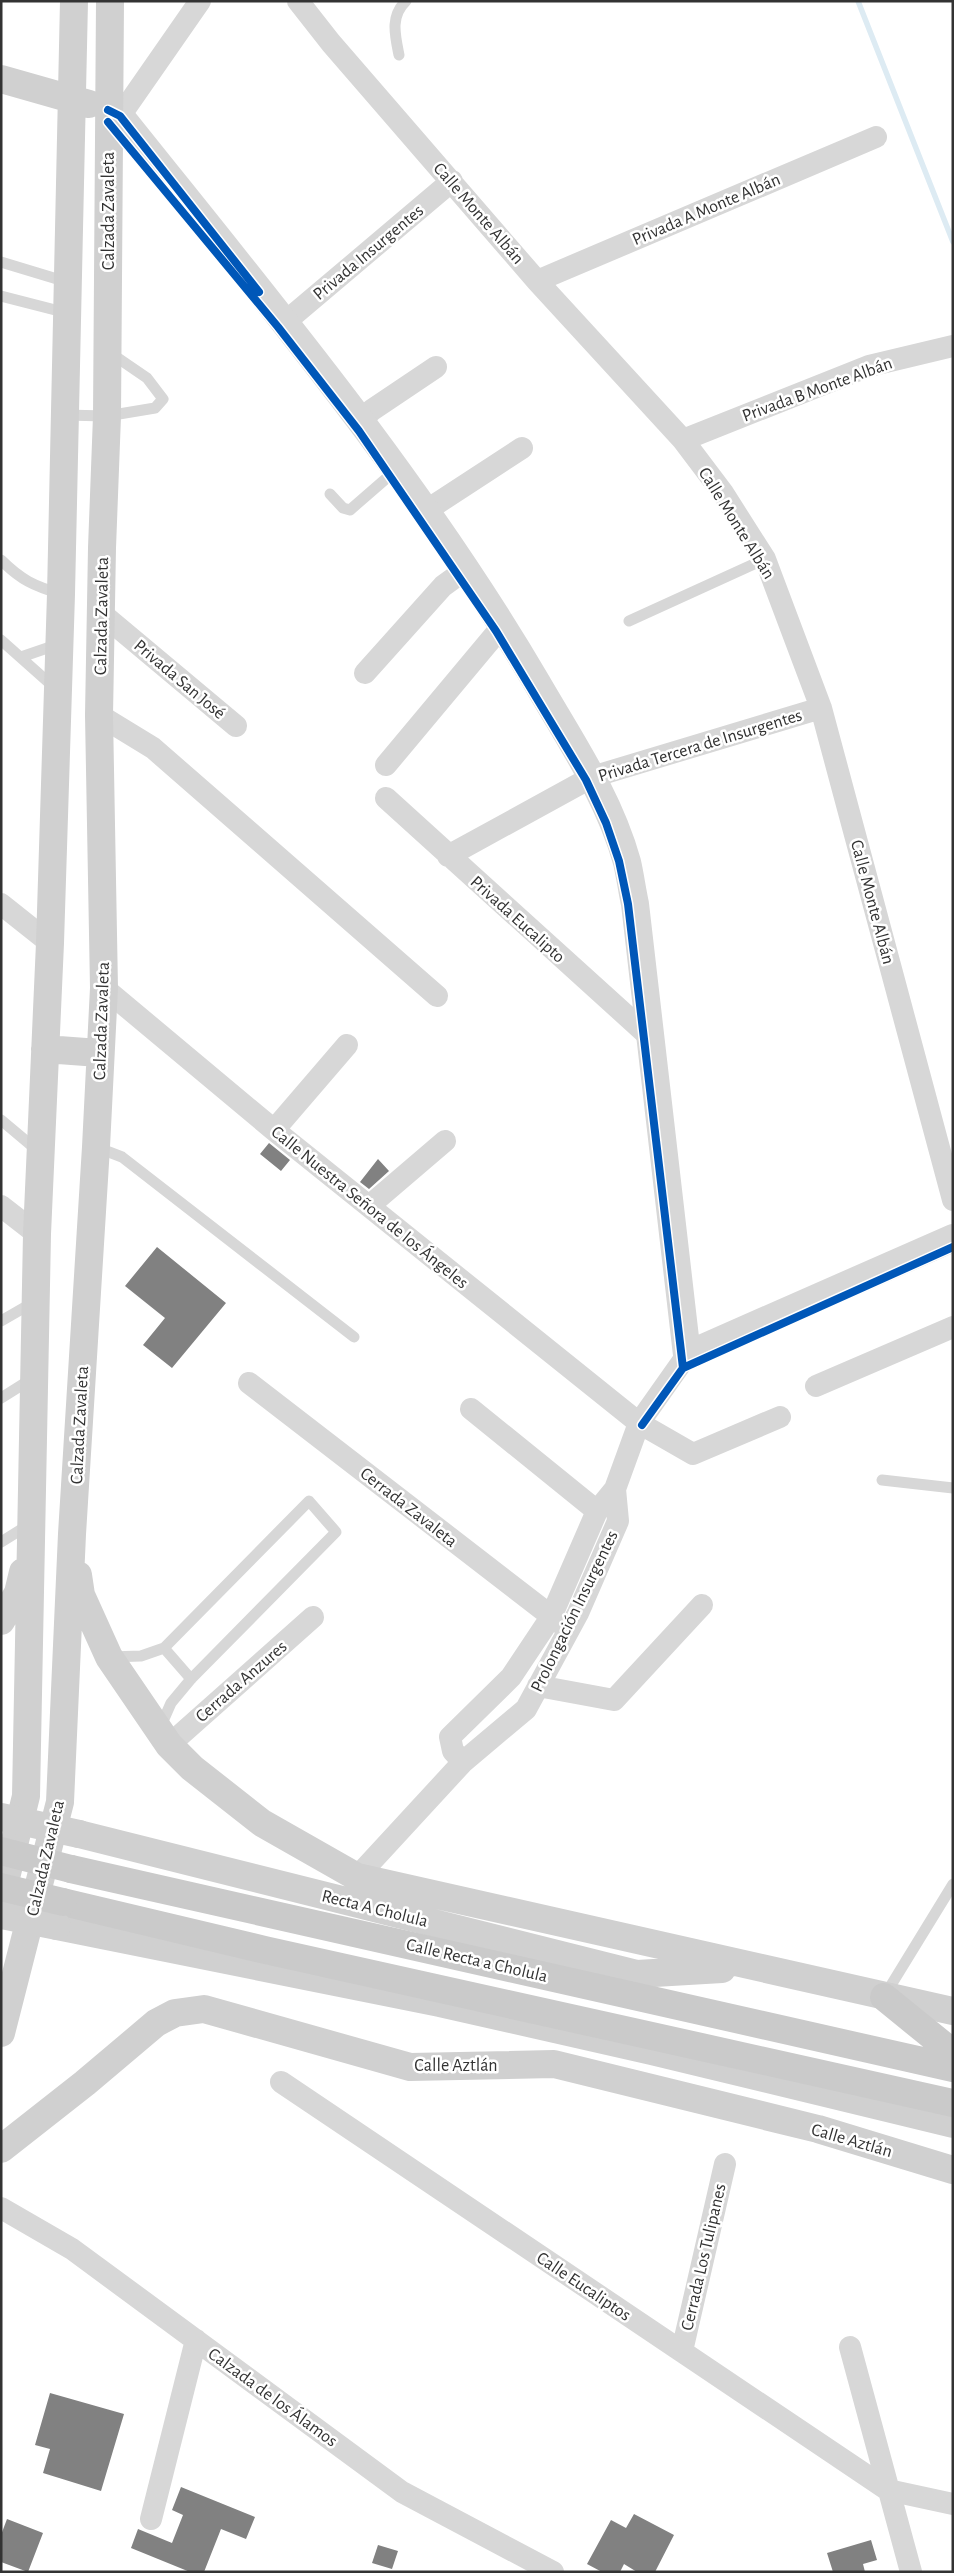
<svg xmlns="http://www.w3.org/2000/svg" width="954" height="2573" font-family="'Alegreya Sans',sans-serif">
	<rect width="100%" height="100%" fill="#fff"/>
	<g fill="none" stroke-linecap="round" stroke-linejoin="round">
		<path stroke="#ddebf3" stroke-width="5.5" d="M858 1 953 242"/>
	</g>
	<path fill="#818181" d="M269 1143 290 1160 281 1171 260 1154Z
		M378 1159 389 1171 369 1189 360 1182Z
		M157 1247 226 1303 172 1368 143 1345 165 1318 125 1286Z
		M50 2393 124 2414 101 2491 43 2473 50 2449 35 2445Z
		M181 2487 255 2517 246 2539 221 2529 204 2572H190L131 2548 138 2529 172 2543 183 2515 172 2510Z
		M634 2514 674 2535 655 2572H637L624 2564 620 2572H602L587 2564 611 2520 626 2528Z
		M7 2519 43 2533 28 2572 1 2562V2535Z
		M871 2540 877 2560 863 2564 865 2572H833L827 2553Z
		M378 2545 398 2551 392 2569 372 2563Z"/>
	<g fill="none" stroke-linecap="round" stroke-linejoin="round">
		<path stroke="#d7d7d7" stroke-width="11" d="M399 55C395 35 390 16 406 1
			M1 262 67 282
			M1 296 67 313
			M64 415 107 416 155 408 163 399 147 378 109 352
			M330 494 343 508 350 510 396 470
			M1 560C21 580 34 586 61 594
			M629 621 765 559
			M1 640 56 689
			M21 657 59 644
			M1 1120 38 1151
			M96 1147 122 1157 354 1337
			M1 1321 34 1302
			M1 1398 33 1378
			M882 1480 953 1488
			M1 1542 30 1524
			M164 1648 191 1679
			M110 1657 141 1656 164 1648 309 1501 336 1532 191 1679 171 1703 160 1728
			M885 1995 953 1884"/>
		<path stroke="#d7d7d7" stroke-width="22" d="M298 1 331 43 537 281 683 440 723 493 765 559 821 708 953 1200
			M120 116 200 1
			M537 281 876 137
			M284 323 452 181
			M361 420 372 410 436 367
			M683 440 869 366 953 346
			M424 512 522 448
			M101 613 236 726
			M365 673 443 586 465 570
			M99 715 153 748 437 996
			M386 765 503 625
			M386 798 651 1038
			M448 856 592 777 821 708
			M1 904 50 943
			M104 988 274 1130 639 1423 693 1454 780 1417
			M274 1130 347 1045
			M1 1206 37 1234
			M369 1206 445 1141
			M249 1383 564 1626
			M816 1386 953 1327
			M471 1409 597 1511
			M538 1686 614 1700 702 1605
			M169 1745 313 1617
			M463 1762 453 1751 450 1737 511 1677 551 1617 597 1511 615 1489 639 1423 687 1355
			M357 1877 463 1762 526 1709 578 1613 618 1521 615 1489
			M281 2082 888 2490 953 2504
			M1 2208 72 2249 402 2492 553 2572
			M850 2347 911 2572
			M682 2351 725 2164
			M151 2519 196 2340"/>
		<path stroke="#d7d7d7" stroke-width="28" d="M108 110 120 116C266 299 418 480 537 683 570 740 609 797 627 862 630 875 632 890 635 904L687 1355 953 1238"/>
		<path stroke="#d0d0d0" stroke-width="28" d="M1 79 89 104
			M45 1049 99 1053
			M78 1575 81 1595 109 1657 169 1745 192 1768 262 1823 357 1877 953 2011
			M1 1621 18 1593 23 1572
			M79 1834 637 1974 722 1969
			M1 1898 26 1796 37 1234 50 943 61 594 74 1
			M57 1926 440 2003 652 2051 953 2124
			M1 2033 60 1802 72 1534 96 1147 104 988 99 715 102 548 107 416 110 1
			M1 2149 85 2083 156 2023 175 2013 204 2009 410 2067 554 2064 818 2129 953 2170"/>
		<path stroke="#cacaca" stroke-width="28" d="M71 1869 953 2068
			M63 1902 265 1950 953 2103
			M884 1997 953 2053"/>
		<path stroke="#d0d0d0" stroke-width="28" d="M1 1817 79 1834
			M1 1915 57 1926"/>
		<path stroke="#cacaca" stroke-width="28" d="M1 1851 71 1869
			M1 1887 63 1902"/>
		<g stroke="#fff" stroke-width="11">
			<path id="cycleway" d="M108 110 120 116 259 292
				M108 122 278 327 359 431 496 631 586 780 606 823 619 861 628 904 683 1368 642 1425
				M683 1368 953 1247"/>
		</g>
		<use href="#cycleway" stroke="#0057b8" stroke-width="8"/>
	</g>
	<g text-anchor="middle" stroke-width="5" stroke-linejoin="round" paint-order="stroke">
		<g font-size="18" fill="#333" stroke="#fff">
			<text transform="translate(706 209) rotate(-23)" y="6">Privada A Monte Albán</text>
			<text transform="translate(108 211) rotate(-90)" y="6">Calzada Zavaleta</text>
			<text transform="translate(479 213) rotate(49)" y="6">Calle Monte Albán</text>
			<text transform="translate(368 252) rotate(-40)" y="6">Privada Insurgentes</text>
			<text transform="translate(817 389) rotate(-20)" y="6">Privada B Monte Albán</text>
			<text transform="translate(737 523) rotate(58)" y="6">Calle Monte Albán</text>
			<text transform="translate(101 616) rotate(-89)" y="6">Calzada Zavaleta</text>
			<text transform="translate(180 679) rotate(40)" y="6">Privada San José</text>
			<text transform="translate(700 745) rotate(-17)" y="6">Privada Tercera de Insurgentes</text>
			<text transform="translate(873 902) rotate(75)" y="6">Calle Monte Albán</text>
			<text transform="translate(518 919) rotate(42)" y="6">Privada Eucalipto</text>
			<text transform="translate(101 1021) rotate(-88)" y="6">Calzada Zavaleta</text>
			<text transform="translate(370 1207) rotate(39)" y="6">Calle Nuestra Señora de los Ángeles</text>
			<text transform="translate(79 1425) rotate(-87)" y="6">Calzada Zavaleta</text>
			<text transform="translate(409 1507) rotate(38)" y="6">Cerrada Zavaleta</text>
			<text transform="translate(574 1611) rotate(-64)" y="6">Prolongación Insurgentes</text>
			<text transform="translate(241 1681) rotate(-41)" y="6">Cerrada Anzures</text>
			<text transform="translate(45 1858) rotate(-77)" y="6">Calzada Zavaleta</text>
			<text transform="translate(375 1908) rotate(14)" y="6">Recta A Cholula</text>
			<text transform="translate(477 1960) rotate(13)" y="6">Calle Recta a Cholula</text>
			<text x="456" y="2071">Calle Aztlán</text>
			<text transform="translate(852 2140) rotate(16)" y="6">Calle Aztlán</text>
			<text transform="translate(703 2257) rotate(-77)" y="6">Cerrada Los Tulipanes</text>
			<text transform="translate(584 2286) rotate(34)" y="6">Calle Eucaliptos</text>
			<text transform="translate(273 2397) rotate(36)" y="6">Calzada de los Álamos</text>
		</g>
	</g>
	<rect width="954" height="2573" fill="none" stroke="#333333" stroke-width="5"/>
</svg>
